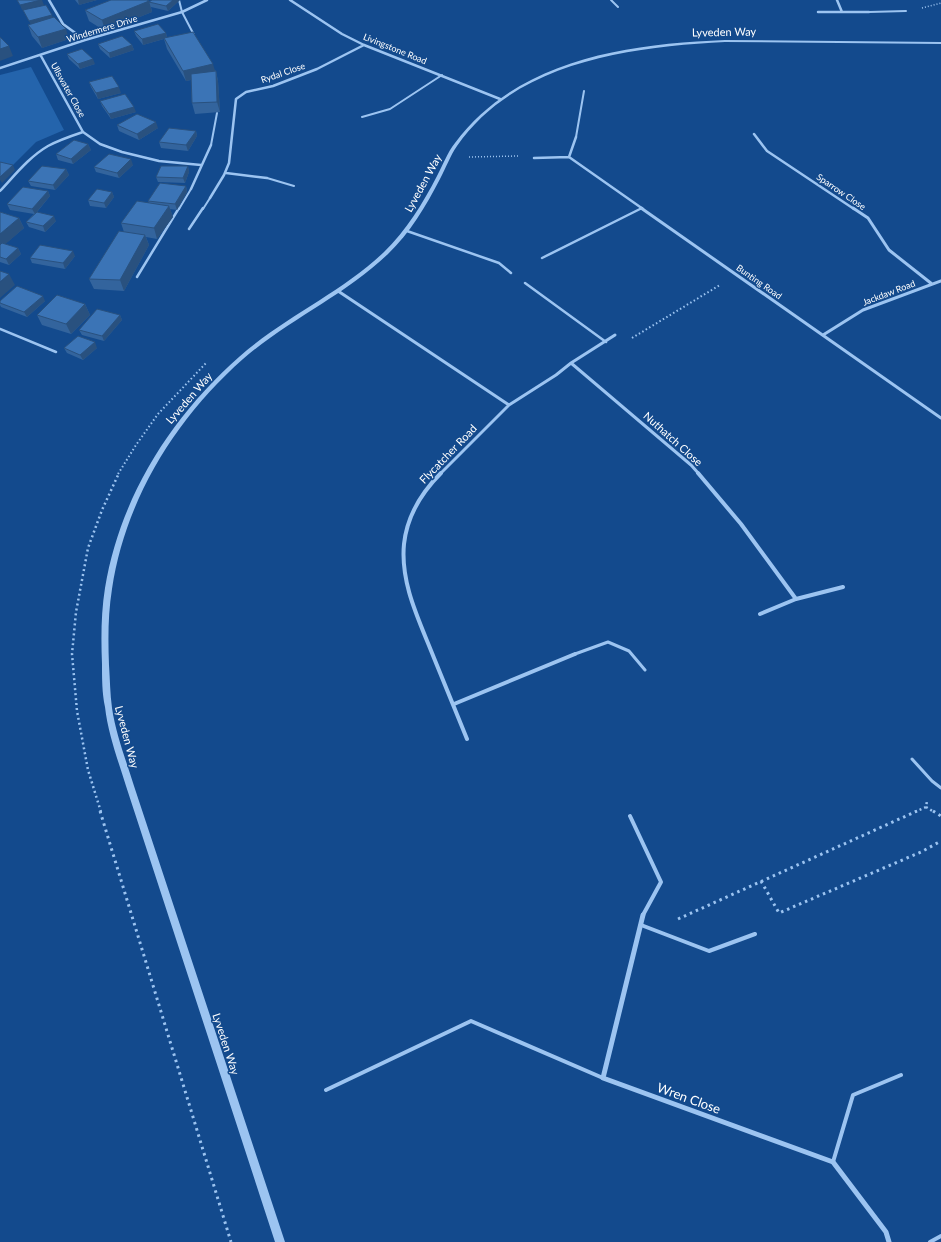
<svg xmlns="http://www.w3.org/2000/svg" width="941" height="1242" font-family="Lato,sans-serif">
	<rect width="100%" height="100%" fill="#134a8d"/>
	<path fill="#2464ac" d="M31 67 64 130 36 142 8 170 0 168V75Z"/>
	<g fill="none" stroke-linecap="round" stroke-linejoin="round">
		<path stroke="#9cc4f1" stroke-width="1.5" stroke-dasharray="1 2" stroke-linecap="butt" d="M922 8 941 3
			M469 157 518 156"/>
		<path stroke="#9cc4f1" stroke-width="2" stroke-dasharray="1.5 2.5" stroke-linecap="butt" d="M632 338 720 285
			M118 474 136 445 158 414 207 362"/>
		<path stroke="#9cc4f1" stroke-width="2.5" stroke-dasharray="2 3" stroke-linecap="butt" d="M926 807 934 812
			M101 812 88 770 77 711 72 654 76 612 88 548 102 510 119 473
			M915 812 926 807 927 801"/>
		<path stroke="#9cc4f1" stroke-width="3" stroke-dasharray="2.5 4" stroke-linecap="butt" d="M100 811 231 1242
			M933 811 941 816
			M761 881 779 913 921 852 941 841
			M678 919 917 811"/>
		<path stroke="#9cc4f1" stroke-width="2" d="M179 0 182 12 194 35
			M611 0 618 7
			M869 12 906 11
			M362 117 390 109 442 75
			M576 137 584 91
			M211 145 217 113
			M267 178 294 186
			M179 209 191 189
			M203 209 210 198
			M640 209 642 208"/>
		<path stroke="#9cc4f1" stroke-width="2.5" d="M189 229 203 208
			M407 231 499 263 511 273
			M542 258 642 208
			M137 277 179 208
			M525 283 606 342
			M0 329 56 352"/>
		<path stroke="#9cc4f1" stroke-width="3" d="M575 654 608 642 629 651 645 670
			M912 759 932 781 941 788"/>
		<path stroke="#9cc4f1" stroke-width="4" d="M630 816 661 882 643 915
			M641 925 709 951 755 934
			M326 1090 471 1021 603 1078
			M833 1162 853 1095 901 1075
			M930 1242 941 1236"/>
		<path stroke="#9cc4f1" stroke-width="2.5" d="M49 0 63 24 85 40
			M290 0 342 34 364 45 500 99
			M837 0 842 12
			M818 12H869
			M41 56 83 132 100 144 122 152 159 161 201 165
			M0 68 85 40 182 12 207 0
			M754 134 767 151 854 209
			M569 157 643 209
			M534 158 569 157 576 137
			M226 173 267 178
			M191 189 211 145
			M0 191C15 175 29 157 48 146 59 140 71 136 83 132
			M210 198 224 175 229 163 236 99 246 92 273 86 317 69 364 45"/>
		<path stroke="#9cc4f1" stroke-width="3" d="M641 208 941 418
			M853 208 868 218 889 250 932 284
			M338 291 509 405 440 474
			M823 335 863 310 941 281
			M571 363 615 335
			M509 405 556 375 571 363 691 465 699 474"/>
		<path stroke="#9cc4f1" stroke-width="4" d="M441 473C422 492 407 517 404 544 400 584 420 622 434 658 445 685 456 712 467 739
			M698 473 741 524 796 599
			M760 614 796 599 843 587
			M454 704 575 654"/>
		<path stroke="#9cc4f1" stroke-width="5" d="M643 915 603 1078 833 1162 886 1232 889 1242"/>
		<path fill="#9cc4f1" fill-rule="evenodd" d="M725 40 941 42V44L725 42C631 47 516 61 457 146 450 156 446 168 440 179 426 206 410 233 388 254 344 296 288 320 243 359 176 418 125 500 112 589 108 614 108 639 109 665 110 679 110 694 112 708 116 735 126 760 134 786L285 1242H275L126 786C118 760 108 734 105 707 102 693 102 678 102 664 101 639 101 613 105 588 120 497 171 417 239 357 284 317 341 293 384 252 406 231 423 203 437 176 443 165 447 153 455 143 518 59 627 44 725 40Z"/>
	</g>
	<path fill="#33649d" d="M75 0H97L79 5Z
		M180 0 168 11 151 7 152 12 105 31 89 21 85 10 149 1V2Z
		M23 10 53 18 69 39 42 48 32 36 28 25 31 24Z
		M134 31 166 33 167 38 216 71 218 81 220 112 195 114 192 103 191 80 186 81 167 49 164 39 143 45 136 36Z
		M98 44 132 45 134 50 110 58 100 49Z
		M67 54 95 64 80 69 69 59Z
		M89 82 121 93 98 99 91 87Z
		M100 101 136 112 111 119 102 106Z
		M117 125 158 128 139 140 119 131Z
		M196 131 197 136 188 151 161 148 159 142Z
		M88 144 91 150 73 164 58 160 56 154Z
		M133 165 119 178 96 172 94 167Z
		M188 166 189 172 185 183 158 182 156 177Z
		M66 169 69 175 55 190 31 186 28 181Z
		M186 186 187 192 177 210 170 209 173 217 157 239 146 237 149 245 124 291 94 289 89 279 124 232 121 223 149 203 148 201Z
		M48 191 50 196 37 212 56 221 45 232 29 227 26 222 34 214 10 210 7 204Z
		M112 192 114 197 106 208 90 206 88 200Z
		M0 212 19 218 24 228 5 244 18 248 21 254 9 265 0 262Z
		M75 256 65 269 32 263 30 258Z
		M0 301H45L27 317 1 307 0 305Z
		M85 304 90 315 71 334 42 325 37 315Z
		M120 315 122 320 104 341 82 335 79 330Z
		M64 348H97L83 360 67 353Z"/>
	<path fill="#29517f" d="M41 0H42L44 5 22 10 20 5Z
		M78 0H97L79 5Z
		M173 0H180L168 11 166 6Z
		M149 1 152 12 105 31 102 20Z
		M52 15 54 21 32 26 29 21Z
		M66 29 69 39 42 48 38 37Z
		M166 33 167 38 143 45 142 39Z
		M132 45 134 50 110 58 109 53Z
		M9 46 13 56 0 61V49Z
		M93 59 95 64 80 69 78 64Z
		M213 64 218 81 220 112 217 102 216 74 186 81 183 71Z
		M119 87 121 93 98 99 96 93Z
		M134 107 136 112 111 119 109 114Z
		M156 122 158 128 139 140 137 134Z
		M196 131 197 136 188 151 186 145Z
		M88 144 91 150 73 164 71 159Z
		M131 159 133 165 119 178 117 173Z
		M13 165 15 170 2 183 0 180V177Z
		M188 166 189 172 185 183 183 178Z
		M66 169 69 175 55 190 53 185Z
		M186 186 187 192 177 210 175 204Z
		M48 191 50 196 35 214 32 209Z
		M112 192 114 197 106 208 104 203Z
		M169 206 173 217 157 239 154 228Z
		M54 216 56 221 45 232 43 226Z
		M19 218 24 228 1 248 0 245V234Z
		M145 235 149 245 124 291 120 280Z
		M18 248 21 254 9 265 6 259Z
		M73 251 75 256 65 269 63 263Z
		M9 274 15 285 0 298V282Z
		M43 296 45 301 27 317 24 312Z
		M85 304 90 315 71 334 66 324Z
		M120 315 122 320 104 341 102 336Z
		M95 342 97 348 83 360 80 355Z"/>
	<path fill="#3b74b6" stroke="#29517f" d="M17 0H41L20 5Z
		M111 0H147L149 1 102 20 85 10Z
		M152 0H173L166 6 149 2Z
		M46 5 52 15 29 21 23 10Z
		M54 17 66 29 38 37 28 25Z
		M158 24 166 33 142 39 134 31Z
		M193 32 213 64 183 71 164 38Z
		M122 36 132 45 109 53 98 44Z
		M0 37 9 46 0 49Z
		M82 49 93 59 78 64 67 54Z
		M216 71 217 102 192 103 191 74Z
		M112 76 119 87 96 93 89 82Z
		M125 94 134 107 109 114 100 101Z
		M137 114 156 122 137 134 117 125Z
		M169 128 196 131 186 145 159 142Z
		M74 140 88 144 71 159 56 154Z
		M109 154 131 159 117 173 94 167Z
		M0 162 13 165 0 177Z
		M42 166 66 169 53 185 28 181Z
		M161 166H188L183 178 156 177Z
		M160 183 186 186 175 204 148 201Z
		M23 187 48 191 32 209 7 204Z
		M97 189 112 192 104 203 88 200Z
		M137 201 169 206 154 228 121 223Z
		M0 212 19 218 0 234Z
		M37 212 54 216 43 226 26 222Z
		M119 231 145 235 120 280 89 279Z
		M2 243 18 248 6 259 0 257V245Z
		M40 245 73 251 63 263 30 258Z
		M0 271 9 274 0 282Z
		M17 286 43 296 24 312 0 303V301Z
		M57 295 85 304 66 324 37 315Z
		M97 309 120 315 102 336 79 330Z
		M78 336 95 342 80 355 64 348Z"/>
	<g text-anchor="middle" stroke-width="3" stroke-linejoin="round" paint-order="stroke">
		<g font-size="9" fill="#fff" stroke="#134a8d">
			<text transform="translate(102 29) rotate(-17)" y="3">Windermere Drive</text>
			<text transform="translate(395 49) rotate(22)" y="3">Livingstone Road</text>
			<text transform="translate(283 73) rotate(-19)" y="3">Rydal Close</text>
			<text transform="translate(68 90) rotate(61)" y="3">Ullswater Close</text>
			<text transform="translate(841 192) rotate(34)" y="3">Sparrow Close</text>
			<text transform="translate(759 282) rotate(35)" y="3">Bunting Road</text>
			<text transform="translate(889 293) rotate(-21)" y="3">Jackdaw Road</text>
		</g>
		<g font-size="11" fill="#fff" stroke="#134a8d">
			<text transform="translate(724 32) rotate(-1)" y="4">Lyveden Way</text>
			<text transform="translate(423 183) rotate(-61)" y="4">Lyveden Way</text>
			<text transform="translate(189 398) rotate(-49)" y="4">Lyveden Way</text>
			<text transform="translate(673 439) rotate(42)" y="4">Nuthatch Close</text>
			<text transform="translate(448 454) rotate(-46)" y="4">Flycatcher Road</text>
			<text transform="translate(127 737) rotate(75)" y="4">Lyveden Way</text>
			<text transform="translate(226 1044) rotate(72)" y="4">Lyveden Way</text>
		</g>
		<g font-size="13" fill="#fff" stroke="#134a8d">
			<text transform="translate(689 1098) rotate(20)" y="5">Wren Close</text>
		</g>
	</g>
</svg>
